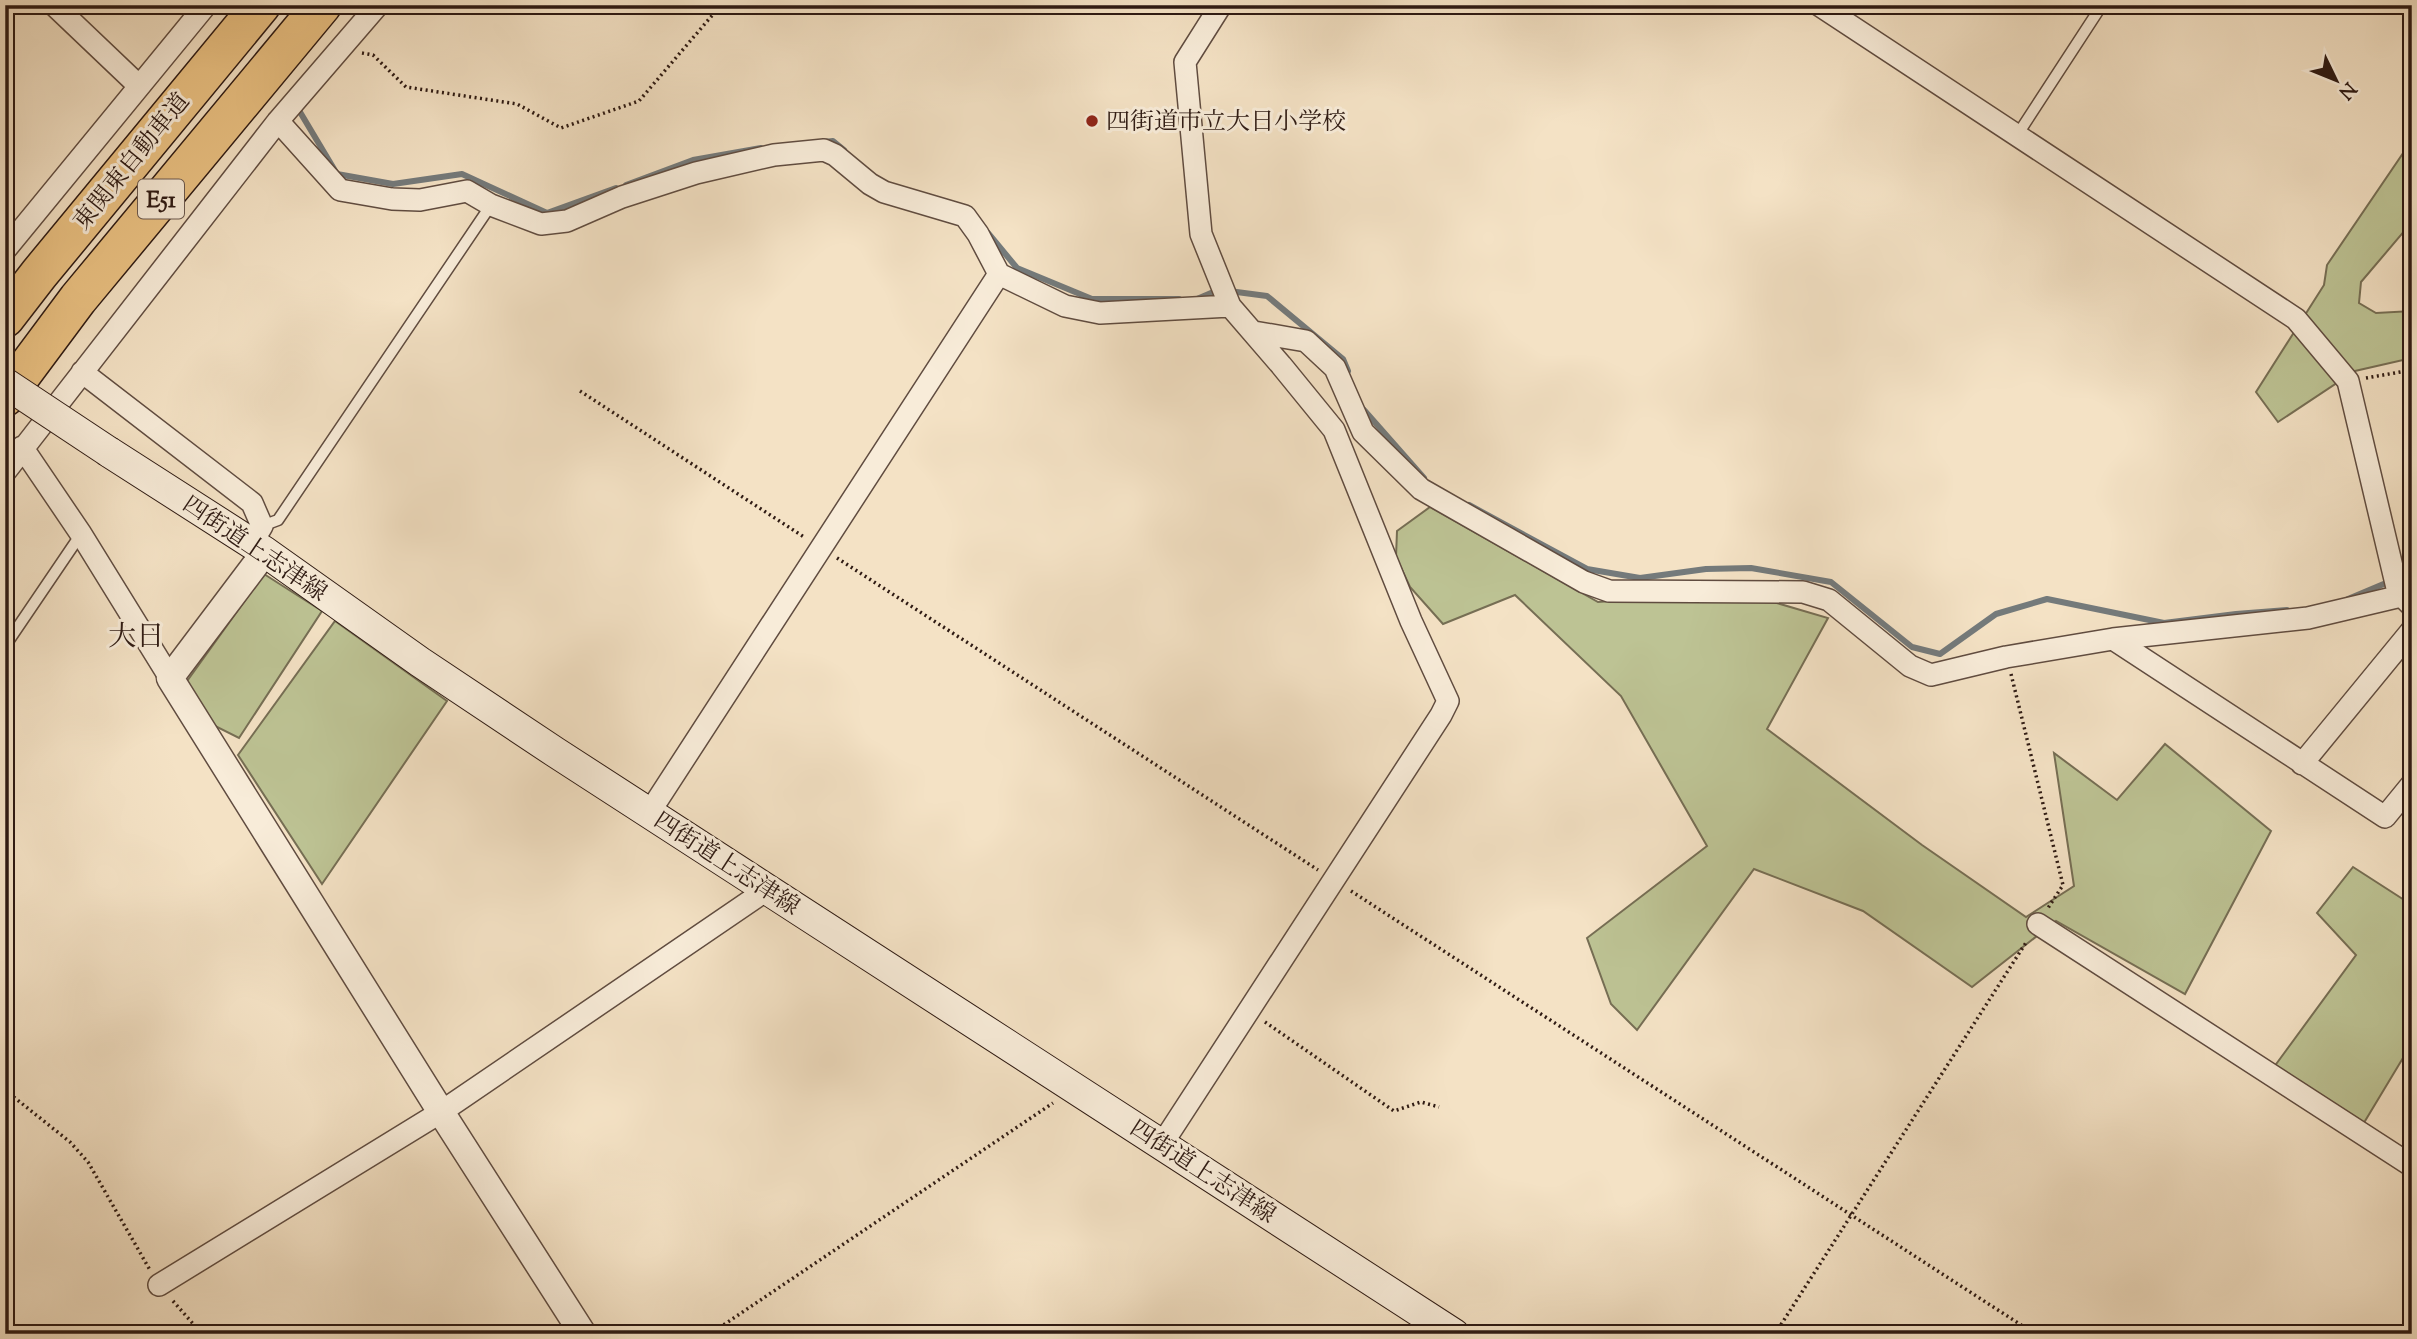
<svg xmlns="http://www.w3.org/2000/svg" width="2417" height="1339" font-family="'Sorts Mill Goudy','Noto Serif JP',serif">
	<rect width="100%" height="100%" fill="#f4e2c5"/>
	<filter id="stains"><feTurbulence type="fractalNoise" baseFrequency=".00286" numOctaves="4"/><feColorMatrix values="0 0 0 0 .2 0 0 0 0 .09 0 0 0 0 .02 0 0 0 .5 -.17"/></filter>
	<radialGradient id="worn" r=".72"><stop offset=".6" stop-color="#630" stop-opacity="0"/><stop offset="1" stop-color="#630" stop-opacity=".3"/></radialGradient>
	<path fill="#bdc394" stroke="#766e54" stroke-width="2" d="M2412 140V222L2361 282 2359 303 2376 313 2412 311V358L2355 371 2278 422 2256 392 2324 285 2327 265Z
		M1430 507 1598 602 1739 592 1828 618 1767 729 1922 845 2026 917 2074 886 2054 753 2117 800 2165 744 2271 831 2185 994 2056 921 1972 987 1863 911 1754 869 1637 1030 1611 1004 1587 938 1707 846 1621 696 1515 595 1443 624 1410 587 1396 557 1397 531Z
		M264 574 322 611 239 738 207 722 185 684Z
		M335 621 447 701 322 884 238 755Z
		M2353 867 2412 905V1043L2359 1131 2274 1067 2356 955 2317 913Z"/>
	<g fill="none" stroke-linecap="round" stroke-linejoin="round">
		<path stroke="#747a7b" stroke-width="6" d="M300 112 337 174 393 184 462 174 547 213 616 188
			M824 142 833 141 844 150
			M626 185 693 160 761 148
			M988 233 1017 268 1092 299H1179
			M1229 291 1267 296 1343 359 1348 371
			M1197 299 1218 290
			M1364 410 1424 478
			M1469 505 1587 569 1640 578 1706 569 1751 568 1831 582 1912 647 1940 654 1996 614 2047 599 2164 623 2236 614 2287 610
			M2348 599 2405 575H2412"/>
		<g stroke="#604c40" stroke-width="13">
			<path id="service" d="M2016 137 2102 5
				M262 526 278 520 491 205
				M5 646 81 534"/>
		</g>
		<g stroke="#604c40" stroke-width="24">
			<path id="minor" d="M54 5 138 85
				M1819 5 2296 319 2348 381 2398 592 2410 604
				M278 121 340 190 392 199 420 200 467 191 491 205 541 224 567 221 622 197 696 173 774 155 824 150 835 155 870 184 884 192 965 216 978 234 999 274 1065 306 1100 313 1230 306
				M5 250 206 5
				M1254 332 1306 341 1335 368 1363 432 1421 489 1584 582 1609 591 1803 592 1829 600 1910 666 1931 675 2006 657 2113 639 2308 618 2401 596
				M82 372 252 503 262 526 252 543
				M22 447 81 534 170 678
				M5 472 278 121 378 5
				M2113 639 2385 817 2412 784
				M2302 764 2412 630
				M649 813 999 274
				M2038 924 2412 1166
				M1162 1144 1441 715 1448 701 1411 621 1334 430 1281 365 1230 306 1201 234 1185 62 1221 5
				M159 1285 441 1112 768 889"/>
		</g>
		<g stroke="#604c40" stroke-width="29">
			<path id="tertiary" d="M265 552 170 678 441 1112 583 1334"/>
		</g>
		<g stroke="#2e1a13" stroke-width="32">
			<path id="secondary" d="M109 452 265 552 420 662 555 752 1454 1334"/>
		</g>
		<g stroke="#2e1a13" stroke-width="41">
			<path id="motorway" d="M5 318 39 274 261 5
				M5 397 78 299 322 5"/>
		</g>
		<path stroke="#2e1a13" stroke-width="3.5" stroke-dasharray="2 3.5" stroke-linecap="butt" d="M362 53 373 55 406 87 517 104 561 128 639 101 721 5
			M2366 378 2412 370
			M580 391 804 537
			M837 558 1318 870
			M2011 674 2063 885 2048 908
			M1351 891 2035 1334
			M1265 1022 1394 1111 1421 1102 1439 1107
			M5 1090 70 1142 88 1162 150 1270
			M173 1301 202 1334
			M710 1334 1053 1103
			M1775 1334 2027 941"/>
		<use href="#service" stroke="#f8ecd9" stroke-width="10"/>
		<use href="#minor" stroke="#f8ecd9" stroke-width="21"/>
		<use href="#tertiary" stroke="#f8ecd9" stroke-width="26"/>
		<use href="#secondary" stroke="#f8ecd9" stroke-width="30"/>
		<use href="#motorway" stroke="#eac182" stroke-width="38"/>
		<g stroke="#2e1a13" stroke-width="32" stroke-linecap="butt">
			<path id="secondary-bridge" d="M5 383 109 452"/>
		</g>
		<use href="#secondary-bridge" stroke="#f8ecd9" stroke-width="30"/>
	</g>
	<circle fill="#8f2418" stroke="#f8ecd9" stroke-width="2.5" cx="1092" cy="121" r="7"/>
	<g text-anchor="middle" stroke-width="6" stroke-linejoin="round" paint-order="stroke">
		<rect fill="#f8ecd9" stroke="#6b594e" stroke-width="2" x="138" y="179.5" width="46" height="39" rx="5"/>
		<g font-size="23" font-weight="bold" fill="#2e1a13">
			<text x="161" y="207">E51</text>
		</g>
		<g font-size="24" fill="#2e1a13" stroke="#f8ecd9" text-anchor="start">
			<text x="1106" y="129">四街道市立大日小学校</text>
		</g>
		<g font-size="24" fill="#2e1a13" stroke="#f8ecd9">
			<text transform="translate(131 161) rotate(-51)" y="8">東関東自動車道</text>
			<text transform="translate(255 548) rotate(34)" y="8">四街道上志津線</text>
			<text transform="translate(727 863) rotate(33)" y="8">四街道上志津線</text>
			<text transform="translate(1203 1171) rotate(33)" y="8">四街道上志津線</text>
		</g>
		<g font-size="28" fill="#2e1a13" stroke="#f8ecd9">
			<text x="136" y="645">大日</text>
		</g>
	</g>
	<rect width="2417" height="1339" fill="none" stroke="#f4e2c5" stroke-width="28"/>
	<rect x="7" y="7" width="2403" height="1325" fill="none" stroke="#2e1a13" stroke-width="3.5"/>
	<rect x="14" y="14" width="2389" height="1311" fill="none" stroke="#2e1a13" stroke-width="2"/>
	<g transform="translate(2336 80) rotate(133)" stroke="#f8ecd9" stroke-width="5" paint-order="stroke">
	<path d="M0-5L12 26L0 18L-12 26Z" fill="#2e1a13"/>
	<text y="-10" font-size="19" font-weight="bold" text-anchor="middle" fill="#2e1a13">N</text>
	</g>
	<rect width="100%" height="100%" filter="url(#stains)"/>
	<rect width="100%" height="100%" fill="url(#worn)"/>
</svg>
